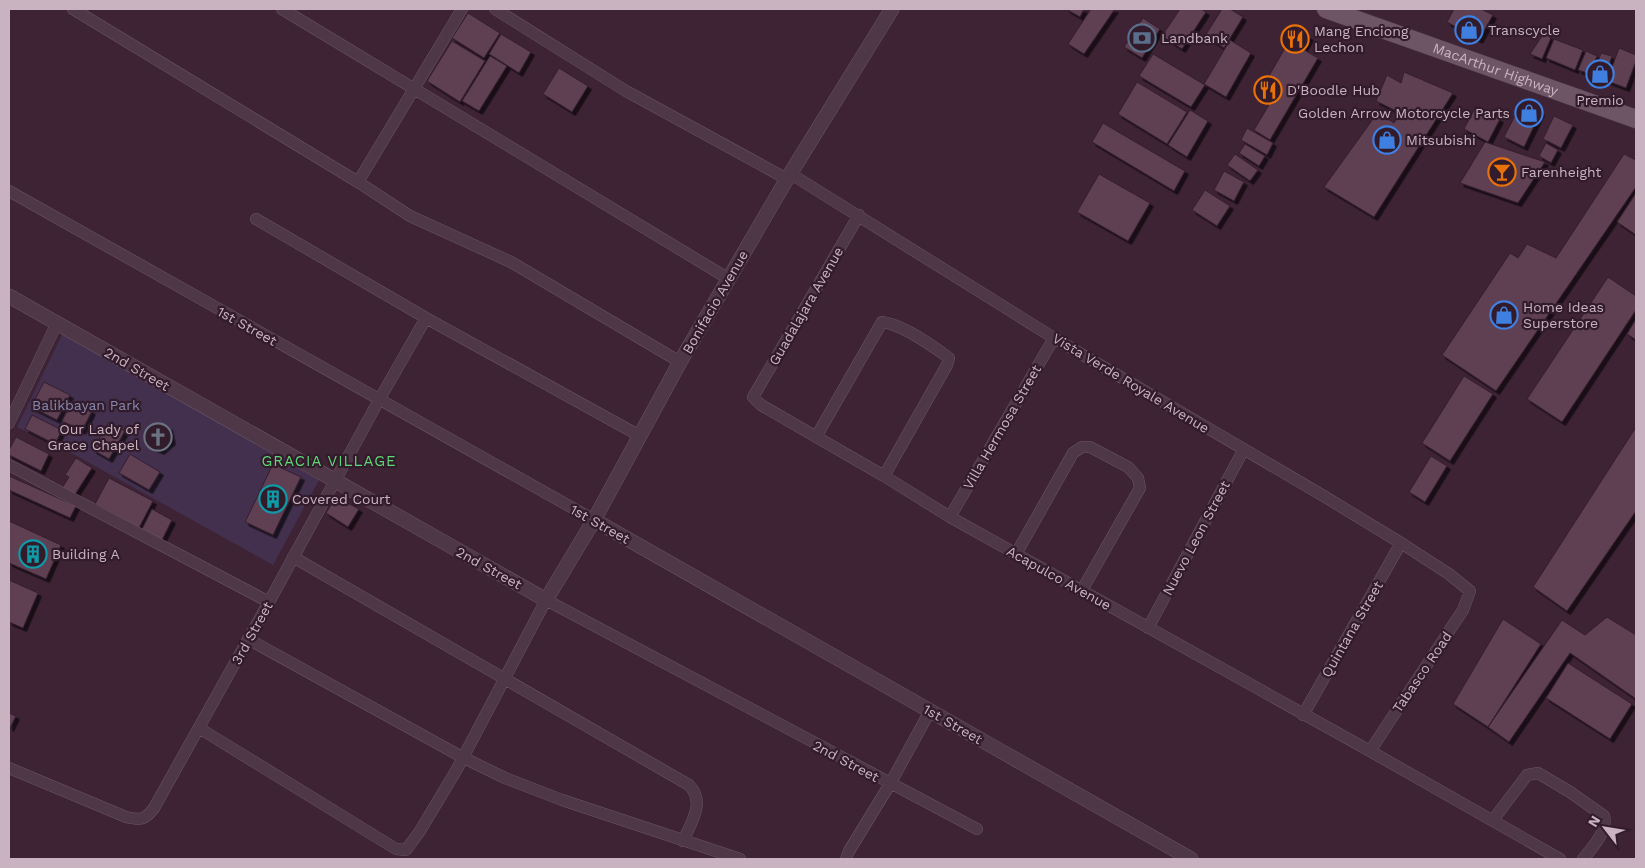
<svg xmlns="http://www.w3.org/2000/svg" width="1645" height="868" font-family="'Work Sans',sans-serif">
	<defs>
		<filter id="shadow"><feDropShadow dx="3.5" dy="3.5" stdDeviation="0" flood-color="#0009"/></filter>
	</defs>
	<rect width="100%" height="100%" fill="#3e2335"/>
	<path fill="#42304e" d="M63 333 319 480 273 565 77 456 17 427Z"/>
	<path fill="#5e3f53" stroke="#341e2d" filter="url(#shadow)" d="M1066 9H1084L1080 17Z
		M1091 9H1115L1084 54 1068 44Z
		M1180 9H1201L1206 12 1182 49 1162 36Z
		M1222 9H1230L1243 17 1224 48 1205 36Z
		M1454 9H1481L1493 15 1479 40 1447 22Z
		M468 13 500 33 484 58 452 38Z
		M1143 18 1160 29 1142 58 1124 47Z
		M1294 28 1310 37 1304 48 1288 39Z
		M1544 33 1551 38 1542 59 1530 54Z
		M501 34 531 52 519 73 489 54Z
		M1554 39 1583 50 1575 70 1546 58Z
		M1230 40 1251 53 1226 97 1204 84Z
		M452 41 485 61 460 102 427 81Z
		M1289 41 1318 58 1270 140 1254 130 1270 103 1258 95Z
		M1619 48 1636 55V61L1626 88 1607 81Z
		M1586 51 1597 56 1590 74 1578 70Z
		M1601 53 1612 56 1604 80 1593 76Z
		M1153 54 1205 85 1191 107 1139 76Z
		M490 56 507 66 479 111 462 101Z
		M559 68 588 86 572 112 543 94Z
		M1404 72 1453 93 1374 217 1324 187 1378 112 1394 123 1400 113 1376 101 1387 75 1401 83Z
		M1137 82 1187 112 1167 144 1118 114Z
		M1522 102 1541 112 1524 147 1504 137Z
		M1476 106 1500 119 1488 142 1464 129Z
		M1190 110 1208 121 1187 157 1168 145Z
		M1554 116 1573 125 1561 148 1543 139Z
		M1103 123 1185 171 1174 191 1092 142Z
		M1247 128 1273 143 1267 155 1241 140Z
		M1485 142 1545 162 1518 203 1460 183Z
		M1546 143 1558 150 1551 163 1539 156Z
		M1245 144 1265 156 1259 166 1239 153Z
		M1235 154 1258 170 1250 181 1227 165Z
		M1624 154 1636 160V187L1496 391 1442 355 1510 253 1518 258 1527 244 1556 258Z
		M1224 171 1244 182 1234 201 1214 190Z
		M1099 174 1150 203 1128 241 1077 212Z
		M1205 190 1230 206 1217 226 1192 210Z
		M1636 193V235L1617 222Z
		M1608 277 1636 296V310L1562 422 1527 399Z
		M1636 319V340L1627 334Z
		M1464 376 1493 394 1450 461 1422 443Z
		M44 382 70 395 57 420 31 407Z
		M72 401 92 411 82 431 62 421Z
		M32 415 62 430 55 444 25 429Z
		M109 422 125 431 109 459 93 450Z
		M156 423 169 427 172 441 161 451 148 446 145 432Z
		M1636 427V511L1567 611 1533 587Z
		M16 437 49 454 41 471 9 455V450Z
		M130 454 160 472 149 490 119 473Z
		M1431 456 1447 466 1425 502 1409 492Z
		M76 458 92 468 74 496 62 488 69 477 65 475Z
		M273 464 301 477 273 535 245 522Z
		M9 476 76 506 70 518 9 490Z
		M109 478 153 501 139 528 95 504Z
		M336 497 359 509 348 527 326 513Z
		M152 509 172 520 162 540 142 529Z
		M9 521 61 545 46 579 9 563Z
		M9 580 38 593 23 628 9 622Z
		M1607 617 1636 635V699L1570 653 1509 742 1488 727 1562 620 1585 635Z
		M1503 619 1541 644 1488 727 1453 704Z
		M1568 663 1632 704 1610 739 1546 698Z
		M9 713 16 716 10 728 9 727Z"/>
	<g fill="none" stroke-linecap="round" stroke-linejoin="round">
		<g stroke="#6b5564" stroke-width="12">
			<path id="minor" d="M73 9 358 182 410 216 511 262 680 362
				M282 9 729 279
				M495 9 626 91 787 179
				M791 174 1054 338 1322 495 1401 543 1449 574 1470 591 1463 610 1370 751
				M358 182 462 9
				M9 191 594 520
				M859 215 753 397 761 405 884 476 950 517 1370 751 1560 859
				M256 219 426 318 640 436
				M9 423 57 323
				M816 437 882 322C901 324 933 346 949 358L947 365 884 476
				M9 465 269 602
				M950 517 1054 338
				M1016 554 1073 453 1082 447H1090L1128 467 1138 478 1140 488 1082 590
				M293 557 689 785C706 802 691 823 683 841
				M1148 628 1244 449
				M248 639 462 757 505 778 562 800 740 859
				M1303 715 1401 543
				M199 728 396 849 406 850 420 831 457 769 546 600 977 829
				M9 768 126 817C140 820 144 821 154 808L269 602 379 400 426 318
				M1493 820 1527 775 1538 773 1570 792 1604 816C1608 831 1592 848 1583 859
				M846 859 849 851 890 784 930 711"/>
		</g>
		<g stroke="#6b5564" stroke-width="15">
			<path id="tertiary" d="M9 296 546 600 594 520 680 362 787 179 892 9
				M594 520 1191 859"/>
		</g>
		<g stroke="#56404f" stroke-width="19">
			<g id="primary">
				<path id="s1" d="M1326 9 1636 119"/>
			</g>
		</g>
		<use href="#minor" stroke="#4e3746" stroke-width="11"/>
		<use href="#tertiary" stroke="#4e3746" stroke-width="14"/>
		<use href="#primary" stroke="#6e5565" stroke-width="18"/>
	</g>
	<defs>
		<g id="shop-ring" transform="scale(1.4375)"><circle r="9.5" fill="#321c2b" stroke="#3f7fe0" stroke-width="1.5"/><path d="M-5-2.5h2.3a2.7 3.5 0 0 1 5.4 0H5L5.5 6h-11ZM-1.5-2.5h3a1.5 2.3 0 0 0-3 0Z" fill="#3f7fe0"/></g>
		<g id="bank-ring" transform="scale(1.4375)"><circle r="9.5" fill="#321c2b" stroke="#5c6f8a" stroke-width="1.5"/><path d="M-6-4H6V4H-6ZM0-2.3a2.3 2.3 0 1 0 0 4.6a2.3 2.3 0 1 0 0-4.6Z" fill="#5c6f8a"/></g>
		<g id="restaurant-ring" transform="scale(1.4375)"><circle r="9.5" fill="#321c2b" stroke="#e8710a" stroke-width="1.5"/><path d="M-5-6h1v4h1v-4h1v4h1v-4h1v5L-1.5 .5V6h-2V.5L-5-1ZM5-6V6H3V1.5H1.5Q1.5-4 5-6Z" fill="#e8710a"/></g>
		<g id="bar-ring" transform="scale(1.4375)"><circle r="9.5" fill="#321c2b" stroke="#e8710a" stroke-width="1.5"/><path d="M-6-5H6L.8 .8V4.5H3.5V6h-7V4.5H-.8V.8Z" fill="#e8710a"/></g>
		<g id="church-ring" transform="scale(1.4375)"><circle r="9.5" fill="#321c2b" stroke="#6b7280" stroke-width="1.5"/><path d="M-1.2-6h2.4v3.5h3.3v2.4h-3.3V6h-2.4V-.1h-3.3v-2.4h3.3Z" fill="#6b7280"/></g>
		<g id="building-ring" transform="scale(1.4375)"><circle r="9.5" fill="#321c2b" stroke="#0f9aa8" stroke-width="1.5"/><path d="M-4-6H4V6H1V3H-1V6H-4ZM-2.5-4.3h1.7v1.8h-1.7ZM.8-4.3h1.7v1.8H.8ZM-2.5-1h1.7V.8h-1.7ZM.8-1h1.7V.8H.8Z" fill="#0f9aa8"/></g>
	</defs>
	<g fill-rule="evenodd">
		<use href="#shop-ring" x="1469" y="30"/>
		<use href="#bank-ring" x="1142" y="38"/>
		<use href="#restaurant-ring" x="1295" y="39"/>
		<use href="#shop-ring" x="1600" y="74"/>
		<use href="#restaurant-ring" x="1268" y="90"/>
		<use href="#shop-ring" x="1529" y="113"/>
		<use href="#shop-ring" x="1387" y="140"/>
		<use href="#bar-ring" x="1502" y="172"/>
		<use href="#shop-ring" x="1504" y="315"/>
		<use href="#church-ring" x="158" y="437"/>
		<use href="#building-ring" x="273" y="499"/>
		<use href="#building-ring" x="33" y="554"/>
	</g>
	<g text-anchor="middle" stroke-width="4.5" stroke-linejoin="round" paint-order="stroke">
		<g font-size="14" fill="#c9b3c1" stroke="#321c2b" text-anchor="start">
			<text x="1488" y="35">Transcycle</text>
			<text x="1314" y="36">Mang Enciong<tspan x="1314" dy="16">Lechon</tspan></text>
			<text x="1161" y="43">Landbank</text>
			<text x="1287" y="95">D'Boodle Hub</text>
			<text x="1600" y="105" text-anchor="middle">Premio</text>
			<text x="1510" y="118" text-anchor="end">Golden Arrow Motorcycle Parts</text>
			<text x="1406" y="145">Mitsubishi</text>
			<text x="1521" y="177">Farenheight</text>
			<text x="1523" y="312">Home Ideas<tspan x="1523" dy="16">Superstore</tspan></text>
			<text x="139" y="434" text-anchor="end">Our Lady of<tspan x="139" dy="16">Grace Chapel</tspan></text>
			<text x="292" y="504">Covered Court</text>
			<text x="52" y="559">Building A</text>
		</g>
		<g font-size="14" fill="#c9b3c1" stroke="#321c2b">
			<text dy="5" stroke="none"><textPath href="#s1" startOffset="180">MacArthur Highway</textPath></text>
			<text transform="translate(715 302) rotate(-60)" y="5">Bonifacio Avenue</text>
			<text transform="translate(806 306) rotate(-60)" y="5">Guadalajara Avenue</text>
			<text transform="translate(247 326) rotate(29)" y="5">1st Street</text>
			<text transform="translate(137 369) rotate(30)" y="5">2nd Street</text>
			<text transform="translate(1131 383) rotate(31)" y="5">Vista Verde Royale Avenue</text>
			<text transform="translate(1002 427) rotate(-60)" y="5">Villa Hermosa Street</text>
			<text transform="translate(600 524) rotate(29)" y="5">1st Street</text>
			<text transform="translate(1196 538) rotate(-62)" y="5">Nuevo Leon Street</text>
			<text transform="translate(489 568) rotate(29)" y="5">2nd Street</text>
			<text transform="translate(1059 578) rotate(29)" y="5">Acapulco Avenue</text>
			<text transform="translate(1352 629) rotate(-60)" y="5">Quintana Street</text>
			<text transform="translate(252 633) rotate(-61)" y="5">3rd Street</text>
			<text transform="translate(1422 672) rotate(-56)" y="5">Tabasco Road</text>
			<text transform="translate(953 724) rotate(30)" y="5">1st Street</text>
			<text transform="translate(846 761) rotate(28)" y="5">2nd Street</text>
		</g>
		<g font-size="14" fill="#8788ae" stroke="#321c2b">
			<text x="86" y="410">Balikbayan Park</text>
		</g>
		<g font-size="15" letter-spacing="1" fill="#5fd776" stroke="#321c2b">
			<text x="329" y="466">GRACIA VILLAGE</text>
		</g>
	</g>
	<rect width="1645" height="868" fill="none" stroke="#c9b3c1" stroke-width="20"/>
	<g transform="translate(1605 828) rotate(301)" stroke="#321c2b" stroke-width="4" paint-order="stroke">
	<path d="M0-4L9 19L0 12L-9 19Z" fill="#c9b3c1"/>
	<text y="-8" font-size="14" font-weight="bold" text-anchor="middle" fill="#c9b3c1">N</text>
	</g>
</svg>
